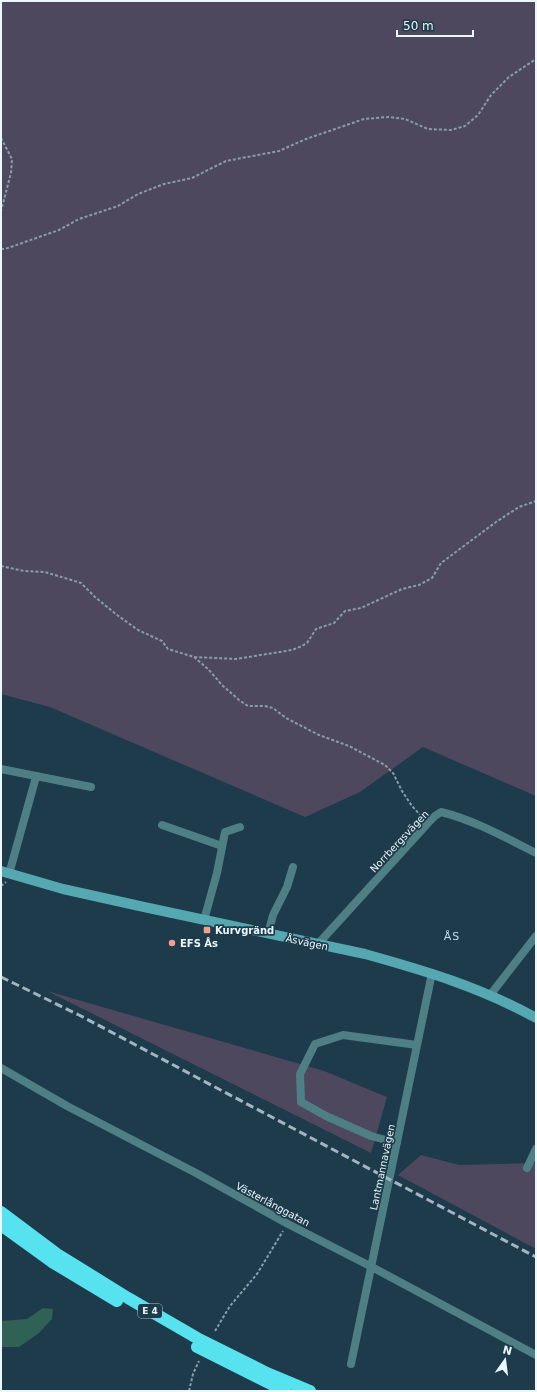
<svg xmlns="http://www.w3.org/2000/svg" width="537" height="1392" font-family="'DejaVu Sans',sans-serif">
	<rect width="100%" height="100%" fill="#1d3b4b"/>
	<path fill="#4e485f" d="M1 1H536V796L423 747 360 792 305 817 50 707 1 694Z
		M47 991 324 1071 387 1097 371 1153Z
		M421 1155 459 1165 536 1163V1249L398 1175Z"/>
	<path fill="#2f6154" d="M43 1308 53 1309 52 1319 39 1333 19 1347H1V1321L27 1319Z"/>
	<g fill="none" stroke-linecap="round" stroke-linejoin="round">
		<path stroke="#899ea8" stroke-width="2" stroke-dasharray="3 2" stroke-linecap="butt" d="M1 138 12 159 11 173 1 211
			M1 249H5L59 230 79 219 118 206 138 194 164 184 192 178 226 161 279 151 306 139 364 119 388 117 405 119 428 129 451 130 465 126 478 115 491 95 509 77 536 59
			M1 566 24 571 45 572 81 583 95 597 117 615 138 630 162 641 168 649 194 657 236 659 292 650 302 646 307 643 316 629 334 623 345 611 361 608 402 589 419 585 432 578 441 563 496 522 519 507 536 501
			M194 657 208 669 222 685 239 700 248 706H265L273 708 286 718 319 735 349 746 385 765 393 773 402 791 412 806 423 818
			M1 886 6 882
			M215 1331 230 1306 257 1274 283 1231
			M189 1391 193 1374 199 1361"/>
		<path stroke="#4e7f85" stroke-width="8" d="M1 769 91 787
			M162 825 222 846
			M9 874 36 777
			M204 920 217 873 225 832 240 827
			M268 934 273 915 287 887 293 867
			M318 944 428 823 435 816 441 812C474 820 506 838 536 853
			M491 994 536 936
			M1 1068 67 1106 196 1173 288 1224 370 1266 536 1355
			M397 1143 371 1136 326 1116 301 1102 300 1074 315 1044 343 1035 417 1045
			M527 1168 536 1149
			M351 1364 432 973"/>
		<path stroke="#55a7b0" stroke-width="10" d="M1 871 63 889 144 907 365 954C426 971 480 987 536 1018"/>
		<path stroke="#57e2f0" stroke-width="12" d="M1 1212 57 1254 128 1298 197 1338 267 1373 310 1391
			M1 1225 52 1262 117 1301
			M197 1347 285 1391"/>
		<path stroke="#a3b5be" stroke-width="3" stroke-dasharray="8 4" stroke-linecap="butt" d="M1 977 79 1015 536 1257"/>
	</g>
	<g fill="#f59d8f" stroke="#1d3b4b" stroke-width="1.5">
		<rect x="203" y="926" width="8" height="8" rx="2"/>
		<circle cx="172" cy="943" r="4"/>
	</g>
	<g text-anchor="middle" stroke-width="3.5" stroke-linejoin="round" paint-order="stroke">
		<rect fill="#1d3b4b" stroke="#aebfc8" stroke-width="1" x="138" y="1304" width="24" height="14" rx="3"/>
		<g font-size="9" font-weight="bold" fill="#ecf7fd">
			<text x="150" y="1314">E 4</text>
		</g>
		<g font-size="10" fill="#ecf7fd" stroke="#1d3b4b">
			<text transform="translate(399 841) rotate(-47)" y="4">Norrbergsvägen</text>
			<text transform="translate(307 942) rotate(12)" y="4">Åsvägen</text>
			<text transform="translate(382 1167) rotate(-78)" y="4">Lantmannavägen</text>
			<text transform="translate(273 1204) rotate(28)" y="4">Västerlånggatan</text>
		</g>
		<g font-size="10" font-weight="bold" fill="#ecf7fd" stroke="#1d3b4b" text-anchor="start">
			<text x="215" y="934">Kurvgränd</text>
			<text x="180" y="947">EFS Ås</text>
		</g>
		<g font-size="11" letter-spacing="1" fill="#bbddf2" stroke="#1d3b4b">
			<text x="452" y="940">ÅS</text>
		</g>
	</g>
	<rect width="537" height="1392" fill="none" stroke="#ecf7fd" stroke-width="4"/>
	<g transform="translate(505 1360) rotate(14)" stroke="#1d3b4b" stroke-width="3" paint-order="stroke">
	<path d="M0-3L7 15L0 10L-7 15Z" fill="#ecf7fd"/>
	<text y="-6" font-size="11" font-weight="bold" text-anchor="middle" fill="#ecf7fd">N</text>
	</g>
	<path d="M397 30v6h76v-6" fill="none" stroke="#ecf7fd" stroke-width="2"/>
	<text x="403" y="30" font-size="12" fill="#ecf7fd" stroke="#1d3b4b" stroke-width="3" paint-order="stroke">50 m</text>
</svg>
